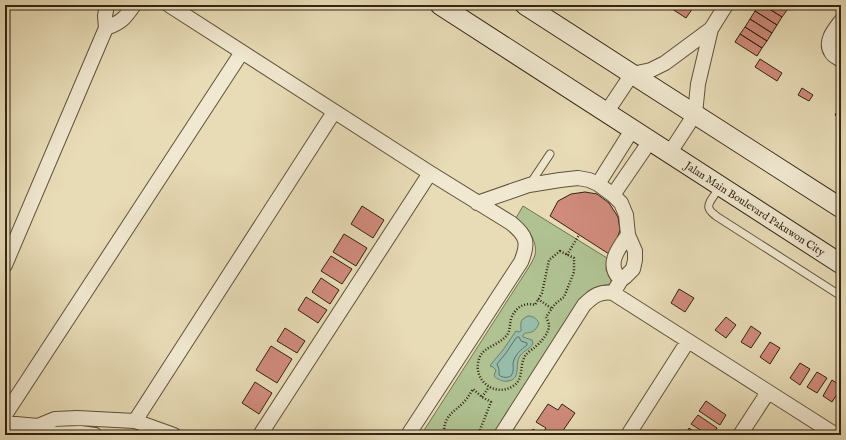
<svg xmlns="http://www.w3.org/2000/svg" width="846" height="440" font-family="'IM FELL English',serif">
	<rect width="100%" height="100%" fill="#e8dcb7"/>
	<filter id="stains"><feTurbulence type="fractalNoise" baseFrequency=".005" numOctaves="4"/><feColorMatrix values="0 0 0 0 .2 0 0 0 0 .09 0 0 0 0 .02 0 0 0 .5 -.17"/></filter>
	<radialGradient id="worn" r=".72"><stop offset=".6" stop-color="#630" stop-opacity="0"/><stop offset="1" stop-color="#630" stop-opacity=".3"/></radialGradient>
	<path fill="#b0c292" stroke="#717352" d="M523 206 607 258 606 270 611 279V284C592 287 589 288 577 303L494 435H421L529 267C531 263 534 259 535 255 538 240 527 228 516 218Z"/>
	<path fill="#98bcaa" stroke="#6f7f6d" d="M528 316C533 316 536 318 539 323 536 331 532 333 525 333L523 335V337L532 340 533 343C531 349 524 350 520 356 514 364 522 379 508 381 502 382 497 379 494 376L496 370 493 367 490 366 492 363 503 350 516 331 519 332 521 331C521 323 519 320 528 316Z"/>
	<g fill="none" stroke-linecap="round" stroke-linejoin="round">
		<path stroke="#65705e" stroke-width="1" d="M519 337 521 341 527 343V345C521 350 515 354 513 363 513 368 514 371 511 376 507 378 503 378 499 375V369L497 364 506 353 516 338Z"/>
	</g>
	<path fill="#d08b7c" stroke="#322412" d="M666 5H695L686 18Z
		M758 5H763L782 17 777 25 755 11Z
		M763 5H780L787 10 782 17Z
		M780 5H790L787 10Z
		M755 11 777 25 772 33 750 19Z
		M750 19 772 33 767 41 745 27Z
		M745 27 767 41 762 48 740 34Z
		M740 34 762 48 757 56 735 42Z
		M760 59 782 73 777 81 755 67Z
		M802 88 813 95 809 101 798 95Z
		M841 105V119L835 115Z
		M585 192 597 194 609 203 618 217 620 230 616 242 609 254 550 216 558 201 571 194Z
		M362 206 384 220 373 238 351 224Z
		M344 234 367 248 356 266 333 252Z
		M331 256 352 269 342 284 321 271Z
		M321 278 339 290 330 304 312 292Z
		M679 289 694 298 685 312 671 303Z
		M306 297 327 310 318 323 298 310Z
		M726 317 736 325 726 338 715 330Z
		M751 326 761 333 751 348 741 342Z
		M285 328 305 341 297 353 277 341Z
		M770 342 780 348 770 364 760 357Z
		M271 346 292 359 277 383 256 370Z
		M800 363 810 369 800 385 790 378Z
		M817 372 827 378 817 393 807 387Z
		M832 380 841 386V388L832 402 823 396Z
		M255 382 272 393 259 414 242 403Z
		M841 400V409L837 406Z
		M706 401 726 415 720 425 699 411Z
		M548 404 558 410 562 404 575 413 560 435H548L543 432 546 428 536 422Z
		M698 415 717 428 713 435H708L691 424Z
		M689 428 699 435H685Z
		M533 429 542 435H529Z"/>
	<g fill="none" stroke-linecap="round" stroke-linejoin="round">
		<g stroke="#60523b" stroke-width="9">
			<path id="lane" d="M530 184 550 154
				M720 187C717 192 707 203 709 208 710 212 714 214 716 216L841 296"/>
		</g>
		<g stroke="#60523b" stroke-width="16">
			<path id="street" d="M169 5 430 173 511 223C527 236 529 243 521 262L408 435
				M841 21C835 29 824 41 831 52 833 56 838 58 841 60
				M106 28C122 22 125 18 134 5
				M711 29 726 5
				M606 113 632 74 651 70 665 63 711 29 698 84 695 114 669 154
				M598 184 632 130
				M613 195 650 141
				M477 203 529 185 560 180 578 178 589 180 598 184 613 195 621 203 626 215 628 235 635 251V260L633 269 625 277 621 280 613 293 836 435
				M5 265 106 28 105 16 107 5
				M621 280C605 265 618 249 628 235
				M5 415 242 52
				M135 421 334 112
				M5 423 38 426 51 434 80 433 95 435
				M38 426 55 419 77 418 135 421 174 435
				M260 435 430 173
				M501 435 584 305C593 296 600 291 613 293
				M628 435 688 341
				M740 435 768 392"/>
		</g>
		<g stroke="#322412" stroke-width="21">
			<g id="secondary">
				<path id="s1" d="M440 5 841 264"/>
				<path d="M525 5 632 74 841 208"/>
			</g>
		</g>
		<path stroke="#322412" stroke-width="2.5" stroke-dasharray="1 2" stroke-linecap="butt" d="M560 251 574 258V272L564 297 555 304 546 317C547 319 549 323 549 325 549 334 540 343 534 348 531 350 527 353 525 356 519 366 524 380 513 386 495 398 472 380 479 359 483 345 504 345 509 331 510 327 510 323 511 319 515 308 523 302 535 305L542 293 549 260Z
			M567 255 579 235
			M538 299 551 308
			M482 397 489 387
			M444 432C444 416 453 413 463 403 467 399 470 394 473 389L482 397 491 402 478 435
			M437 435C444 430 452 431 459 435"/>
		<use href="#lane" stroke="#f0e8d0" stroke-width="7"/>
		<use href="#street" stroke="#f0e8d0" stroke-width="14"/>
		<use href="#secondary" stroke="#f0e8d0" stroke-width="19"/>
	</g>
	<g text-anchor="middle" stroke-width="3" stroke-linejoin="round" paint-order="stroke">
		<g font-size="11" fill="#322412" stroke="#f0e8d0">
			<text dy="4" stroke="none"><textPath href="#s1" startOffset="375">Jalan Main Boulevard Pakuwon City</textPath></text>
		</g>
	</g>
	<rect width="846" height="440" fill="none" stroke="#e8dcb7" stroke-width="20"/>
	<rect x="6" y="6" width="834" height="428" fill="none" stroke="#322412" stroke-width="2"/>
	<rect x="10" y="10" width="826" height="420" fill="none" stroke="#322412"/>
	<rect width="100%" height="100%" filter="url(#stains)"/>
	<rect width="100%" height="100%" fill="url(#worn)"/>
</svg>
